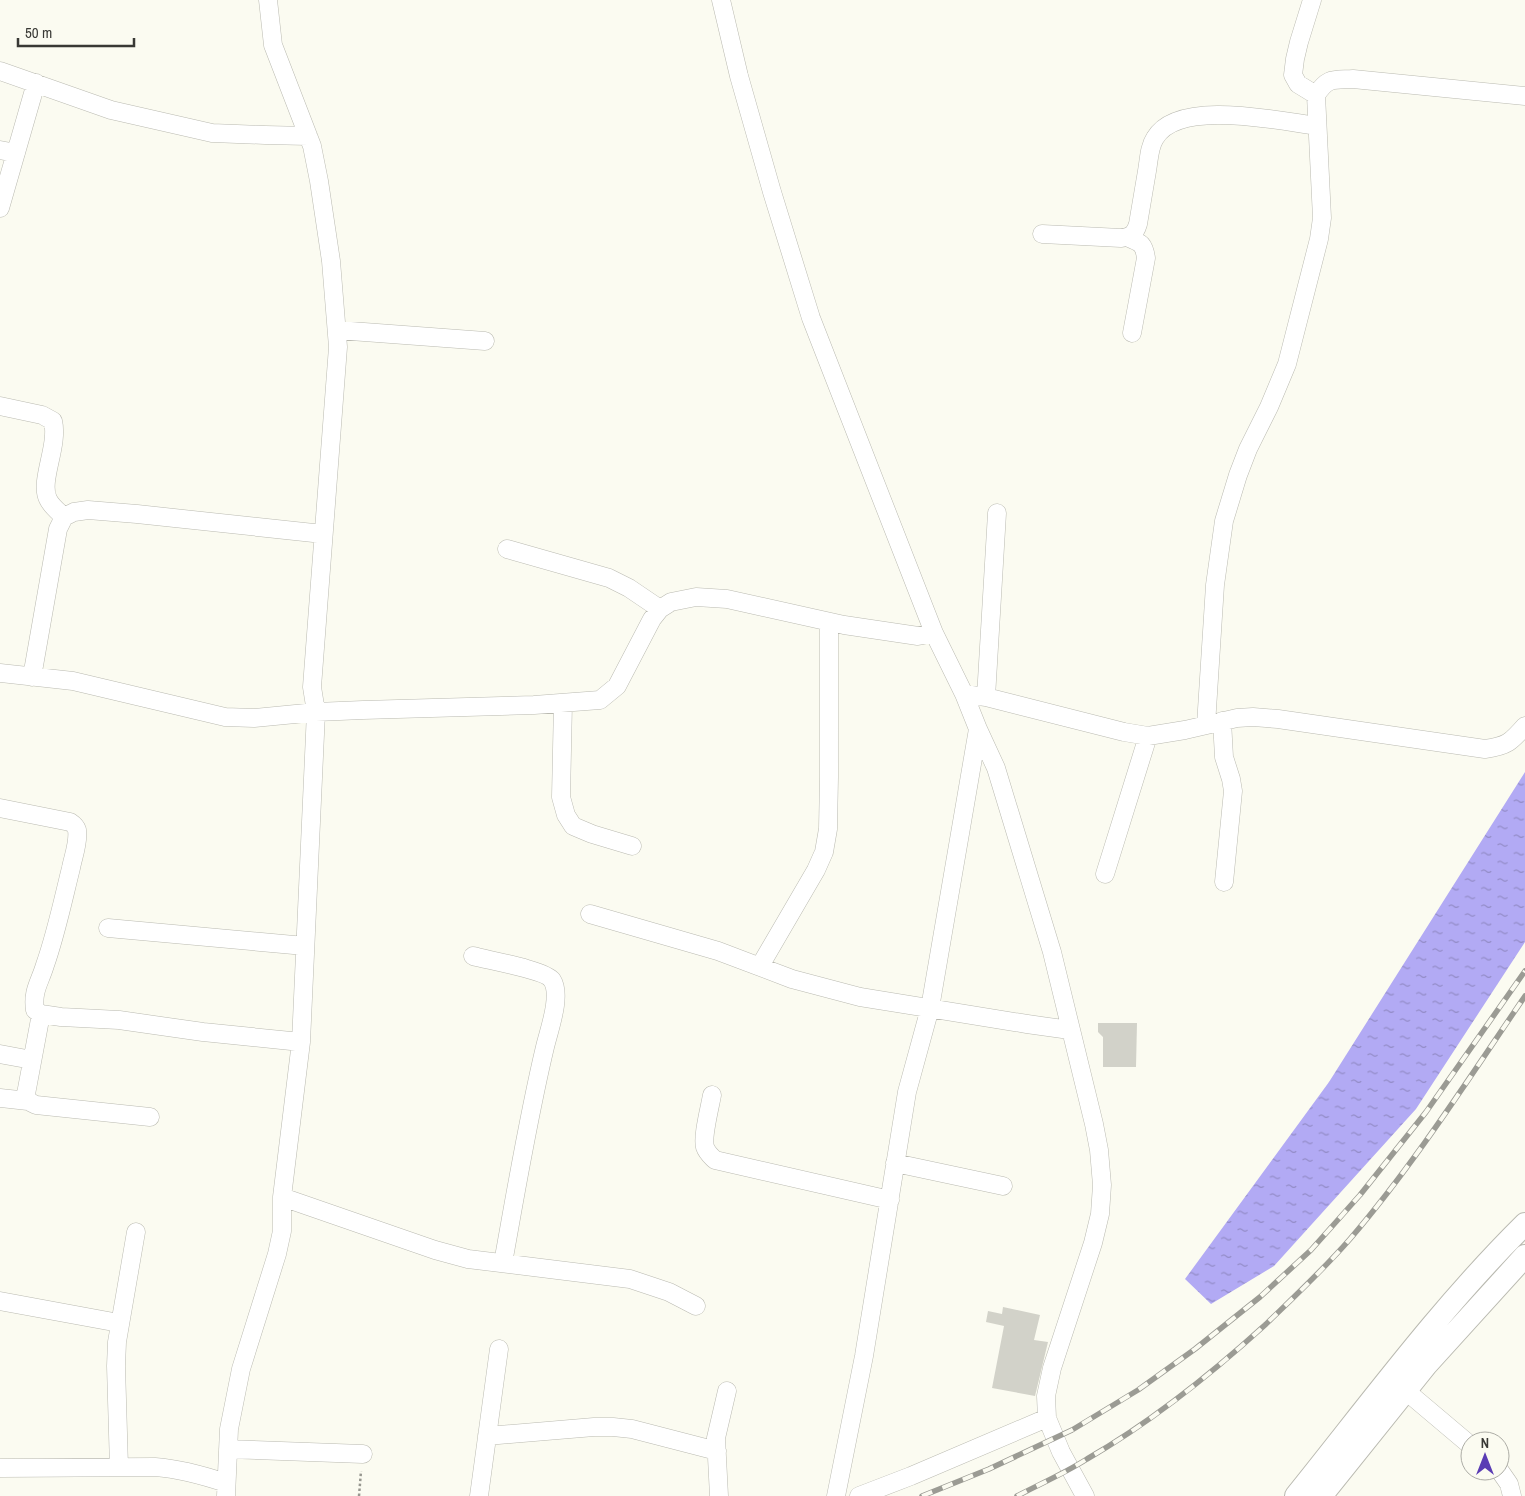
<svg xmlns="http://www.w3.org/2000/svg" width="1525" height="1496" font-family="'Archivo Narrow',sans-serif">
	<defs>
		<pattern id="water-ripples" width="26" height="14" patternUnits="userSpaceOnUse" patternTransform="scale(1.25)"><rect width="26" height="14" fill="#b2aaf4"/><path d="M2 4q2-2 4 0t4 0M15 11q2-2 4 0t4 0" fill="none" stroke="#928bc6"/></pattern>
	</defs>
	<rect width="100%" height="100%" fill="#fbfbf1"/>
	<path fill="url(#water-ripples)" d="M1525 772V942L1416 1109 1274 1266 1211 1304 1185 1279 1329 1082Z"/>
	<path fill="#d2d2c9" d="M1098 1023H1137L1136 1067H1103V1037L1098 1032Z
		M1003 1307 1040 1315 1034 1340 1048 1342 1035 1396 992 1388 1004 1326 986 1322 988 1311 1002 1314Z"/>
	<g fill="none" stroke-linecap="round" stroke-linejoin="round">
		<g stroke="#babab1" stroke-width="19">
			<path id="minor" d="M721 0 739 76 772 192 811 318 934 633 964 694 978 729 996 768 1052 952 1094 1124 1099 1150 1102 1185 1100 1214 1093 1243 1052 1368 1046 1396 1047 1418 1061 1452 1085 1496
				M1312 0 1299 42 1295 59 1293 75 1298 84 1316 95
				M0 71 111 110 212 133 265 135 308 136
				M0 150 16 153
				M0 208 36 83
				M1042 234 1121 238C1131 237 1135 234 1138 224 1141 207 1144 189 1147 171 1149 160 1149 147 1155 138 1178 98 1279 121 1317 126
				M1129 238C1141 243 1144 244 1146 258L1132 333
				M337 330 485 341
				M0 406 42 415 53 421C59 446 39 481 48 499 51 506 59 512 64 517
				M507 549 609 578 629 588 660 609
				M0 673 73 681 225 717 254 718 316 712 363 710 534 705 600 700 617 686 652 619 660 609 671 602 696 597 727 599 844 625 918 636 934 633
				M32 677 58 529 64 517 74 512 88 510 137 514 323 534
				M964 694 986 697 1124 732 1148 736 1185 730 1237 718 1253 717 1278 719 1485 749C1507 746 1511 742 1525 726
				M986 697 997 513
				M563 703 561 797 566 815 573 826 592 834 632 846
				M1222 721 1224 757 1231 779 1233 791 1224 882
				M1206 725 1215 585 1224 521 1238 475 1248 449 1269 407 1287 364 1319 239 1322 218 1316 95C1328 77 1333 80 1353 79L1525 96
				M0 808 70 822C73 824 76 826 77 830 79 842 73 857 71 868 63 900 56 934 45 965 40 982 32 991 35 1010L41 1014 61 1017 119 1020 203 1032 301 1042
				M1105 874 1148 736
				M590 914 718 951 792 979 860 997 1027 1024 1070 1030
				M108 928 305 946
				M473 956C487 960 545 970 552 980 562 995 549 1030 545 1047 528 1118 516 1191 503 1263
				M760 966 816 870 824 852 828 829 829 777V622
				M41 1014 26 1094 28 1101 36 1105 150 1117
				M0 1054 32 1060
				M712 1095C710 1107 702 1137 705 1147 707 1153 711 1156 715 1160L890 1200
				M0 1098 28 1101
				M895 1163 1003 1186
				M282 1197 435 1250 468 1259 630 1279 669 1292 696 1306
				M0 1301 119 1323
				M1406 1391 1470 1445
				M487 1436 594 1427H613L632 1429 717 1451
				M228 1449 363 1454
				M119 1467 116 1366 117 1342 136 1232
				M0 1468 155 1467C180 1469 202 1475 226 1483
				M1500 1471 1509 1484 1512 1496
				M226 1496 229 1429 241 1369 277 1254 282 1231V1197L301 1042 316 712 312 687 338 347 331 261 319 181 312 146 273 45 268 0
				M479 1496 499 1349
				M719 1496 716 1438 727 1391
				M836 1496 864 1356 907 1092 930 1008 978 729
				M859 1496 911 1476 1047 1418"/>
		</g>
		<g stroke="#babab1" stroke-width="24">
			<path id="major" d="M1296 1496C1370 1404 1441 1307 1525 1224
				M1321 1496 1426 1365 1525 1256"/>
		</g>
		<path stroke="#979790" stroke-width="2.5" stroke-dasharray="2.5 2.5" stroke-linecap="butt" d="M359 1496 361 1471"/>
		<use href="#minor" stroke="#fff" stroke-width="18"/>
		<use href="#major" stroke="#fff" stroke-width="22"/>
		<g stroke="#9b9b94" stroke-width="5.5">
			<path id="rail" d="M922 1496 989 1469 1072 1430 1138 1390 1195 1349 1260 1297 1311 1250 1360 1195 1426 1112 1525 971
				M1017 1496C1040 1484 1065 1473 1087 1459 1151 1422 1210 1375 1265 1325 1294 1297 1324 1269 1350 1239 1415 1163 1469 1078 1525 996"/>
		</g>
		<use href="#rail" stroke="#fbfbf1" stroke-width="4" stroke-dasharray="11" stroke-linecap="butt"/>
	</g>
	<g transform="translate(1485 1456)"><circle r="24" fill="#fbfbf1" stroke="#adada6"/>
	<path d="M0-4L9 19L0 12L-9 19Z" fill="#5a3cb4"/>
	<text y="-8" font-size="14" font-weight="bold" text-anchor="middle" fill="#393935">N</text>
	</g>
	<path d="M18 38v8h116v-8" fill="none" stroke="#393935" stroke-width="2.5"/>
	<text x="25" y="38" font-size="15" fill="#393935" stroke="#fbfbf1" stroke-width="4" paint-order="stroke">50 m</text>
</svg>
